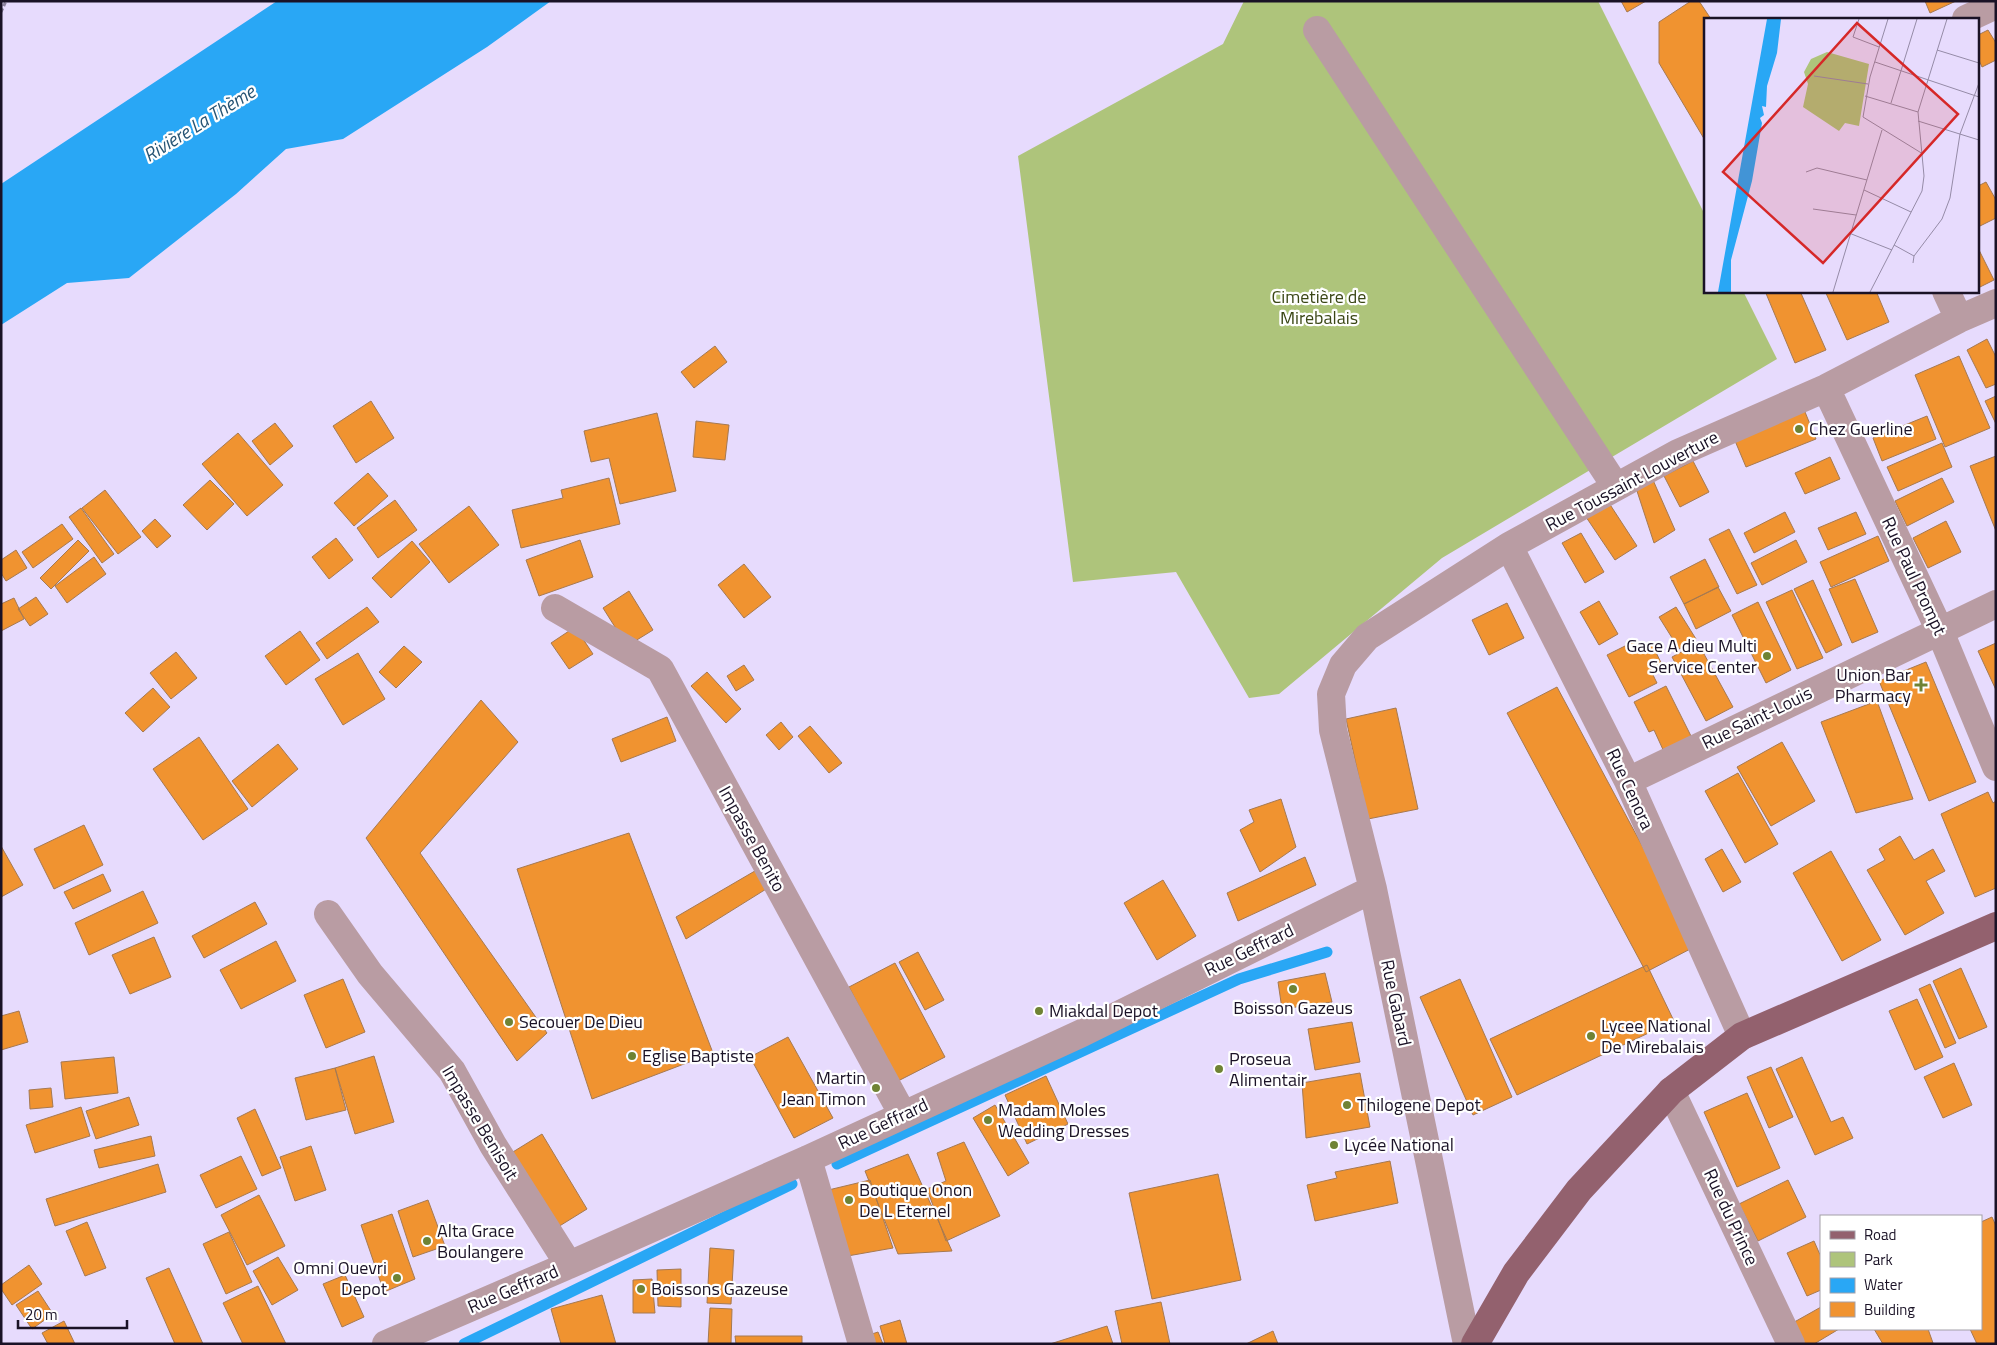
<svg xmlns="http://www.w3.org/2000/svg" width="1997" height="1345" font-family="'Titillium Web',sans-serif">
	<rect width="100%" height="100%" fill="#e7dbfd"/>
	<path fill="#aec47b" d="M1244 1H1598L1706 217V291H1743L1777 359 1442 558 1279 694 1249 698 1176 572 1073 582 1018 156 1223 44Z"/>
	<path fill="#29a7f5" d="M277 1H551L487 47 343 139 286 149 236 194 129 278 67 283 1 325V184Z"/>
	<g fill="none" stroke-linecap="round" stroke-linejoin="round">
		<path stroke="#29a7f5" stroke-width="11" d="M837 1164 1239 979 1327 952
			M464 1344 792 1184"/>
	</g>
	<path fill="#f09330" stroke="#a67951" d="M1621 1H1646L1627 12Z
		M1691 1H1699L1711 19H1706V142L1659 63V22Z
		M1925 1H1956L1930 13Z
		M1988 30 1996 43V60L1982 67 1978 58V35Z
		M1986 182 1996 200V218L1978 227V186Z
		M1978 248 1994 280 1978 288Z
		M1765 291H1800L1826 350 1795 363Z
		M1825 291H1876L1889 322 1847 340Z
		M1987 339 1996 357V384L1986 388 1967 350Z
		M715 346 727 362 694 388 681 372Z
		M1959 356 1990 428 1945 447 1915 375Z
		M1996 396V424L1985 401Z
		M371 401 394 438 356 463 333 426Z
		M1803 407 1816 439 1746 467 1733 436Z
		M657 413 676 491 620 504 609 458 591 462 584 431Z
		M1927 416 1936 439 1882 461 1873 438Z
		M696 421 729 425 725 460 693 457Z
		M275 423 293 446 270 465 252 441Z
		M238 433 283 485 247 516 202 464Z
		M1942 443 1952 467 1898 491 1887 467Z
		M1996 456V531L1970 466Z
		M1830 457 1840 479 1805 494 1795 473Z
		M1693 461 1709 492 1680 507 1664 476Z
		M368 473 388 496 354 526 334 503Z
		M609 478 620 524 521 548 512 510 563 498 561 490Z
		M1942 478 1954 502 1907 526 1895 501Z
		M210 480 234 504 207 530 183 505Z
		M1653 480 1675 530 1654 543 1636 488Z
		M105 490 141 537 118 554 82 508Z
		M395 500 417 530 378 558 357 528Z
		M1609 503 1637 546 1615 560 1586 517Z
		M469 506 499 545 449 583 419 544Z
		M81 508 114 554 102 563 69 517Z
		M1785 512 1795 532 1754 553 1744 533Z
		M1856 512 1866 534 1828 550 1818 528Z
		M155 519 171 536 157 548 142 531Z
		M1946 521 1961 552 1928 568 1913 538Z
		M62 524 73 539 33 568 22 552Z
		M1729 529 1757 585 1737 594 1709 539Z
		M1581 533 1604 572 1585 583 1562 543Z
		M1878 536 1889 561 1831 587 1820 562Z
		M336 538 353 560 329 579 312 557Z
		M78 540 89 551 51 589 40 578Z
		M580 540 593 577 539 596 526 560Z
		M1796 540 1807 562 1762 585 1751 563Z
		M412 541 430 562 391 598 372 578Z
		M16 550 27 568 6 581 1 573V560Z
		M94 557 106 574 67 603 55 586Z
		M1705 559 1719 587 1684 604 1670 577Z
		M744 564 771 597 744 618 718 585Z
		M1855 579 1878 632 1852 643 1829 589Z
		M1813 580 1842 645 1826 653 1794 589Z
		M1718 587 1731 611 1696 629 1684 604Z
		M1792 590 1823 658 1797 669 1766 602Z
		M629 591 653 630 627 646 603 608Z
		M36 597 48 614 30 626 18 609Z
		M14 598 24 619 1 631V604Z
		M1599 601 1618 634 1599 645 1580 612Z
		M1758 602 1791 670 1766 683 1732 615Z
		M1507 603 1524 638 1489 655 1472 620Z
		M367 607 379 622 327 659 316 643Z
		M1676 607 1696 639 1679 649 1659 617Z
		M575 627 593 654 569 669 551 643Z
		M300 631 320 660 286 685 265 656Z
		M1637 640 1642 649 1652 644 1664 669 1653 675 1657 683 1629 697 1607 655Z
		M1698 643 1733 707 1706 721 1672 657Z
		M1996 643V690L1978 651Z
		M404 646 422 662 396 688 379 672Z
		M176 652 197 678 171 699 150 673Z
		M358 653 385 699 343 725 315 679Z
		M1926 662 1976 782 1929 801 1879 681Z
		M744 665 754 680 736 691 727 676Z
		M707 672 741 709 726 723 691 686Z
		M1666 686 1693 740 1665 754 1654 730 1649 732 1634 702Z
		M1557 687 1696 946 1646 972 1507 713Z
		M153 688 170 707 143 732 125 713Z
		M481 700 518 742 420 853 547 1033 517 1061 366 838Z
		M1877 701 1913 799 1856 813 1821 722Z
		M1396 708 1418 809 1368 819 1346 719Z
		M667 717 676 741 621 762 612 739Z
		M781 722 793 737 779 750 766 735Z
		M810 726 842 763 829 773 798 736Z
		M199 737 248 809 203 840 153 769Z
		M1782 742 1815 801 1771 826 1737 767Z
		M278 744 298 769 252 807 232 781Z
		M1738 773 1778 844 1745 863 1705 791Z
		M1988 792 1993 803 1996 801V888L1975 897 1941 814Z
		M1281 799 1296 847 1260 872 1240 830 1254 822 1249 810Z
		M84 825 103 865 54 889 34 849Z
		M629 833 713 1053 592 1099 517 869Z
		M1900 836 1914 860 1933 849 1945 871 1926 881 1944 913 1905 935 1867 870 1885 860 1879 849Z
		M1 846 23 885 1 897Z
		M1722 849 1741 882 1723 892 1705 859Z
		M1831 851 1881 940 1842 961 1793 873Z
		M1305 857 1316 885 1238 921 1227 893Z
		M760 868 771 886 686 939 676 917Z
		M103 874 111 891 73 909 64 892Z
		M1163 880 1196 936 1157 960 1124 903Z
		M143 891 158 923 89 955 75 923Z
		M255 902 267 924 204 958 192 936Z
		M154 937 171 977 130 994 112 955Z
		M276 941 296 981 241 1009 220 970Z
		M918 952 944 1000 925 1010 899 962Z
		M895 963 945 1057 898 1081 849 987Z
		M1647 965 1674 1021 1517 1095 1490 1039Z
		M1961 968 1987 1027 1959 1039 1933 981Z
		M1325 973 1332 1002 1282 1009 1278 982Z
		M343 979 365 1032 326 1048 304 995Z
		M1460 979 1512 1097 1473 1115 1420 997Z
		M1930 984 1956 1043 1945 1048 1919 989Z
		M1917 999 1943 1057 1915 1070 1889 1011Z
		M19 1011 28 1042 1 1050V1016Z
		M1352 1022 1360 1062 1315 1070 1308 1029Z
		M788 1037 833 1118 794 1138 750 1057Z
		M374 1056 394 1122 355 1134 335 1068Z
		M114 1057 118 1093 65 1099 61 1062Z
		M1802 1057 1831 1122 1843 1117 1853 1138 1815 1155 1776 1069Z
		M1954 1063 1972 1105 1943 1118 1924 1077Z
		M1771 1067 1793 1117 1769 1128 1747 1077Z
		M335 1068 346 1110 306 1120 295 1078Z
		M1360 1073 1370 1127 1306 1138 1302 1083Z
		M1046 1076 1068 1124 1027 1144 1005 1095Z
		M51 1088 53 1107 30 1109 29 1090Z
		M1747 1093 1780 1168 1737 1187 1704 1112Z
		M129 1097 139 1125 96 1139 86 1111Z
		M995 1105 1029 1163 1008 1176 973 1118Z
		M81 1107 90 1136 35 1153 26 1125Z
		M255 1109 281 1168 262 1176 237 1118Z
		M542 1134 587 1209 553 1230 508 1155Z
		M151 1136 155 1156 99 1168 94 1150Z
		M964 1142 1000 1216 946 1241 927 1189 946 1181 937 1153Z
		M311 1146 326 1190 295 1201 280 1157Z
		M908 1154 952 1251 898 1254 865 1171Z
		M241 1156 257 1189 216 1208 200 1175Z
		M1390 1161 1398 1203 1315 1221 1307 1185 1337 1178 1335 1172Z
		M158 1164 166 1192 55 1226 46 1199Z
		M1218 1174 1241 1280 1152 1299 1129 1193Z
		M870 1180 893 1248 836 1258 820 1192Z
		M1788 1180 1806 1217 1758 1241 1739 1204Z
		M259 1195 285 1246 247 1265 221 1215Z
		M428 1200 445 1246 413 1257 398 1211Z
		M392 1214 415 1279 384 1292 361 1225Z
		M1992 1217 1996 1226V1344H1977L1970 1329H1981V1222Z
		M87 1222 106 1268 85 1276 66 1231Z
		M229 1232 252 1282 226 1294 203 1244Z
		M1814 1241 1821 1257V1290L1807 1296 1787 1253Z
		M710 1248 734 1250 731 1304 707 1303Z
		M278 1257 298 1290 272 1305 253 1271Z
		M29 1265 42 1284 12 1305 1 1289V1285Z
		M169 1268 203 1344H175L146 1278Z
		M681 1269V1307L658 1306 657 1270Z
		M345 1275 364 1317 342 1327 323 1284Z
		M652 1279 655 1313H633V1280Z
		M258 1286 286 1344H243L223 1303Z
		M38 1291 53 1314 32 1329 16 1305Z
		M602 1295 616 1344H561L551 1309Z
		M1161 1302 1170 1344H1122L1115 1311Z
		M1821 1307V1329H1839L1814 1344H1800L1789 1325Z
		M710 1308 732 1309 731 1344H708Z
		M900 1320 907 1344H885L880 1326Z
		M64 1321 75 1344H48L42 1333Z
		M1107 1326 1113 1344H1050Z
		M1874 1329H1928L1933 1343 1883 1344Z
		M1273 1331 1278 1344H1246Z
		M878 1332 883 1344H862L860 1338Z
		M735 1336H802V1344H736Z"/>
	<g fill="none" stroke-linecap="round" stroke-linejoin="round">
		<path stroke="#8c829e" stroke-width="3" stroke-dasharray="4 2.5" stroke-linecap="butt" d="M1 12 6 1"/>
		<path stroke="#b99ca3" stroke-width="28" d="M1966 19 1996 5
			M1317 30 1616 487
			M1946 291 1959 319
			M1826 388 1939 629 1996 767
			M1509 546 1628 781 1742 1036
			M555 608 660 669 903 1115
			M1628 781 1996 604
			M328 914 370 974 452 1071 493 1145 569 1265
			M1671 1091 1791 1344
			M808 1159 862 1344
			M386 1344 569 1265 808 1159 1082 1033 1373 889
			M1467 1344 1373 889 1333 730 1331 694 1343 665 1367 637 1509 546 1678 453 1826 388 1959 319 1996 303"/>
		<path stroke="#93616e" stroke-width="28" d="M1475 1344 1516 1273 1579 1190 1671 1091 1742 1036 1996 926"/>
	</g>
	<g fill="#6f8334" stroke="#fff" stroke-width="2">
		<circle cx="1799" cy="429" r="5"/>
		<circle cx="1767" cy="656" r="5"/>
		<path d="M1918.5 677.5h5v5h5v5h-5v5h-5v-5h-5v-5h5z"/>
		<circle cx="1293" cy="989" r="5"/>
		<circle cx="1039" cy="1011" r="5"/>
		<circle cx="509" cy="1022" r="5"/>
		<circle cx="1591" cy="1036" r="5"/>
		<circle cx="632" cy="1056" r="5"/>
		<circle cx="1219" cy="1069" r="5"/>
		<circle cx="876" cy="1088" r="5"/>
		<circle cx="1347" cy="1105" r="5"/>
		<circle cx="988" cy="1120" r="5"/>
		<circle cx="1334" cy="1145" r="5"/>
		<circle cx="849" cy="1200" r="5"/>
		<circle cx="427" cy="1241" r="5"/>
		<circle cx="397" cy="1278" r="5"/>
		<circle cx="641" cy="1289" r="5"/>
	</g>
	<g text-anchor="middle" stroke-width="4.5" stroke-linejoin="round" paint-order="stroke">
		<g font-size="18" fill="#3a4615" stroke="#fff">
			<text x="1319" y="303">Cimetière de<tspan x="1319" dy="21">Mirebalais</tspan></text>
		</g>
		<g font-size="18" fill="#1a1226" stroke="#fff" text-anchor="start">
			<text x="1809" y="435">Chez Guerline</text>
			<text x="1757" y="652" text-anchor="end">Gace A dieu Multi<tspan x="1757" dy="21">Service Center</tspan></text>
			<text x="1911" y="681" text-anchor="end">Union Bar<tspan x="1911" dy="21">Pharmacy</tspan></text>
			<text x="1293" y="1014" text-anchor="middle">Boisson Gazeus</text>
			<text x="1049" y="1017">Miakdal Depot</text>
			<text x="519" y="1028">Secouer De Dieu</text>
			<text x="1601" y="1032">Lycee National<tspan x="1601" dy="21">De Mirebalais</tspan></text>
			<text x="642" y="1062">Eglise Baptiste</text>
			<text x="1229" y="1065">Proseua<tspan x="1229" dy="21">Alimentair</tspan></text>
			<text x="866" y="1084" text-anchor="end">Martin<tspan x="866" dy="21">Jean Timon</tspan></text>
			<text x="1357" y="1111">Thilogene Depot</text>
			<text x="998" y="1116">Madam Moles<tspan x="998" dy="21">Wedding Dresses</tspan></text>
			<text x="1344" y="1151">Lycée National</text>
			<text x="859" y="1196">Boutique Onon<tspan x="859" dy="21">De L Eternel</tspan></text>
			<text x="437" y="1237">Alta Grace<tspan x="437" dy="21">Boulangere</tspan></text>
			<text x="387" y="1274" text-anchor="end">Omni Ouevri<tspan x="387" dy="21">Depot</tspan></text>
			<text x="651" y="1295">Boissons Gazeuse</text>
		</g>
		<g font-size="18" fill="#1a1226" stroke="#fff">
			<text transform="translate(1632 481) rotate(-28)" y="6">Rue Toussaint Louverture</text>
			<text transform="translate(1914 576) rotate(65)" y="6">Rue Paul Prompt</text>
			<text transform="translate(1757 718) rotate(-26)" y="6">Rue Saint-Louis</text>
			<text transform="translate(1630 789) rotate(65)" y="6">Rue Cenora</text>
			<text transform="translate(752 839) rotate(61)" y="6">Impasse Benito</text>
			<text transform="translate(1249 950) rotate(-26)" y="6">Rue Geffrard</text>
			<text transform="translate(1396 1003) rotate(78)" y="6">Rue Gabard</text>
			<text transform="translate(480 1123) rotate(59)" y="6">Impasse Benisoit</text>
			<text transform="translate(883 1124) rotate(-25)" y="6">Rue Geffrard</text>
			<text transform="translate(1731 1217) rotate(65)" y="6">Rue du Prince</text>
			<text transform="translate(513 1289) rotate(-23)" y="6">Rue Geffrard</text>
		</g>
		<g font-size="19" font-style="italic" fill="#265474" stroke="#fff">
			<text transform="translate(199 123) rotate(-32)" y="7">Rivière La Thème</text>
		</g>
	</g>
	<g transform="translate(1704 18)">
		<rect width="275" height="275" fill="#e7dbfd"/>
		<path d="M123 34 165 46 155 108 141 105 135 113 99 89 104 66 100 54 107 41Z" fill="#aec47b"/>
		<path d="M63 1H77L73 35 63 68 62 89 58 88 60 97 56 100 58 105 48 163 27 242V274H14Z" fill="#29a7f5"/>
		<path fill="none" stroke="#958ba7" stroke-width="1" d="M155 1 149 19 175 29M184 1 166 59 159 99 219 136M233 32 275 45M171 44 275 79M110 58 164 66M161 78 214 94M187 85 213 1M214 103 275 122M102 154 113 150 163 162M160 172 207 194M109 191 152 197M145 215 188 232M190 227 210 238M209 245 210 238 238 201 246 180 256 116 275 65M129 274 178 112M166 274 218 173 220 158 214 94 243 1"/>
		<path fill="#d62828" fill-opacity="0.15" stroke="#d62828" stroke-width="2.5" d="M153 5 254 96 119 245 19 154Z"/>
		<rect width="275" height="275" fill="none" stroke="#1a1226" stroke-width="2.5"/>
	</g>
	<rect width="1997" height="1345" fill="none" stroke="#1a1226" stroke-width="5"/>
	<rect x="1820" y="1215" width="162" height="115" fill="#ffffff" stroke="#a3a0a8"/>
	<rect x="1830" y="1231" width="25" height="8" fill="#93616e" stroke="#a3a0a8"/>
	<text x="1864" y="1240" font-size="15" fill="#1a1226">Road</text>
	<rect x="1830" y="1252" width="25" height="15" fill="#aec47b" stroke="#a3a0a8"/>
	<text x="1864" y="1265" font-size="15" fill="#1a1226">Park</text>
	<rect x="1830" y="1278" width="25" height="15" fill="#29a7f5" stroke="#a3a0a8"/>
	<text x="1864" y="1290" font-size="15" fill="#1a1226">Water</text>
	<rect x="1830" y="1302" width="25" height="15" fill="#f09330" stroke="#a3a0a8"/>
	<text x="1864" y="1315" font-size="15" fill="#1a1226">Building</text>
	<path d="M18 1320v8h109v-8" fill="none" stroke="#1a1226" stroke-width="2.5"/>
	<text x="25" y="1320" font-size="15" fill="#1a1226" stroke="#ffffff" stroke-width="4" paint-order="stroke">20 m</text>
</svg>
